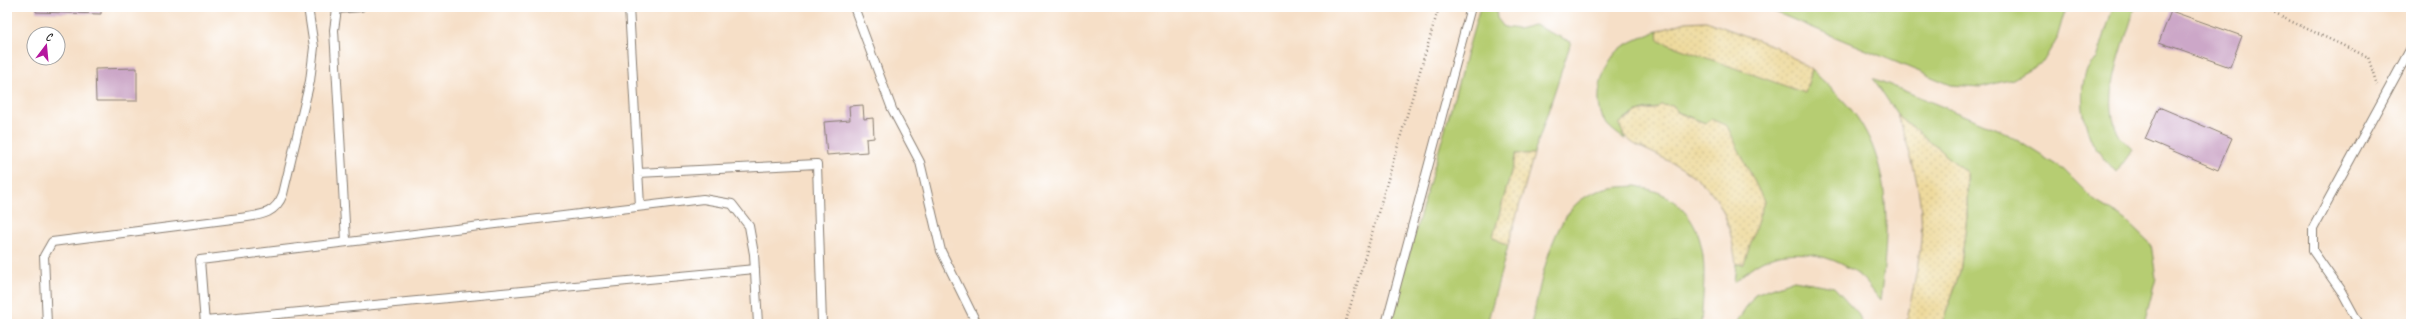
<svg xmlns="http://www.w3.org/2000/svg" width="2418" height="331" font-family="Caveat,sans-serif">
	<defs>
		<pattern id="sand-dots" width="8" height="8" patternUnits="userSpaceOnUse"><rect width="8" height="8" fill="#eeda9e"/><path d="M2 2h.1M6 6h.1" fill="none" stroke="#ccba88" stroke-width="1.8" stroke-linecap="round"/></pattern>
	</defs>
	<rect width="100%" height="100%" fill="#fff"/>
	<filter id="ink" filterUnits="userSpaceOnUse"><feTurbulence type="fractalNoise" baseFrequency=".025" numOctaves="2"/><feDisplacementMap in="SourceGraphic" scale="8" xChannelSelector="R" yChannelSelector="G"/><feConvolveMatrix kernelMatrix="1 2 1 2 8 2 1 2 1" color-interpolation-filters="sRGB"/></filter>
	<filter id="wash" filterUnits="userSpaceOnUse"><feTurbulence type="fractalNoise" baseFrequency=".012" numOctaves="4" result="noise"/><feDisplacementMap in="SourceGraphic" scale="16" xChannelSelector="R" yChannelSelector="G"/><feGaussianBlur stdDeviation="0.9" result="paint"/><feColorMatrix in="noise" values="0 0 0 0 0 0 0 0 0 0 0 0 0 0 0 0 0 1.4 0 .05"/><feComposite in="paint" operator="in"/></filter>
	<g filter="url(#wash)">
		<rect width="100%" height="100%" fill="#f6dfc7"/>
		<path fill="#b6cd72" stroke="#697447" d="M1480 7H1496L1497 18 1504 27 1518 29 1534 25 1571 42 1534 154H1516L1493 237 1508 246 1487 324H1389Z
			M1763 7H2066L2057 38 2043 62 2013 79 1981 87 1951 85Z
			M2113 7H2135C2125 44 2100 96 2118 133 2121 139 2128 144 2133 149L2116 173C2109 165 2101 156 2095 147 2082 128 2074 71 2097 59Z
			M1658 31 1660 41 1805 92 1812 70C1824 82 1838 94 1849 107 1894 160 1889 236 1880 300 1874 293 1869 285 1863 279 1836 253 1786 244 1755 265 1747 270 1741 277 1734 283L1736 264H1744L1705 123C1685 115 1660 102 1638 112 1631 114 1625 120 1619 124L1626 140C1616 133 1604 125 1601 113 1594 92 1605 58 1624 46 1634 40 1647 35 1658 31Z
			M1873 78 2004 132 2064 170 2095 201 2126 220 2151 244 2156 278 2144 324H1942L1960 272 1967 216V173L1897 114Z
			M1637 186C1646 189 1658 191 1666 196 1714 227 1704 275 1701 324H1531C1541 287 1550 216 1587 196 1603 187 1619 187 1637 186Z
			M1794 280 1834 287 1858 313 1862 324H1736L1755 294Z"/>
		<path fill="url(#sand-dots)" stroke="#857b5d" d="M1706 21 1776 47 1812 70 1805 93 1659 41 1658 31 1686 22Z
			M1660 105 1674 106 1676 112 1705 123 1711 119 1727 126 1764 201 1744 264H1736C1727 200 1713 182 1655 154 1635 144 1628 145 1619 124L1638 112 1657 108Z
			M1897 114 1967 173V216L1960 272 1942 324H1906C1911 299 1917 274 1920 249 1926 202 1912 157 1897 114Z
			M1516 154H1534L1508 246 1493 237Z"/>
		<g id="blocks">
			<path fill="#cca7c8" d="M36 7H101V14L36 12Z
				M2171 11 2242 36 2230 67 2159 42Z
				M137 68V101H96L95 69Z
				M863 105 864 119 873 118 874 138 866 139 867 152 827 155 824 122 850 120 849 106Z
				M2159 107 2232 138 2218 170 2145 139Z"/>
		</g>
	</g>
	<g filter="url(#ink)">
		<use href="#blocks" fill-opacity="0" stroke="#897e72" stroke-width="1"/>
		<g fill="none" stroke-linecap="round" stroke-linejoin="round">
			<g stroke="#897e72" stroke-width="10">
				<path id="service" d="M629 7 640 206
					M854 7 892 109 920 162 941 251 977 324
					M638 173 817 164 822 324
					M346 241 334 30 337 9 361 7
					M205 321 755 269
					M47 324 44 256 52 242 240 218C260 215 275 215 283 194L310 81 314 47 308 7
					M205 324 200 260 703 199 732 204 749 226 754 254 758 324
					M1386 324 1471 7
					M2359 324 2341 291 2313 251V228L2411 48"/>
			</g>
			<path stroke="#897e72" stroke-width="2.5" stroke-dasharray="1 3" stroke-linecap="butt" d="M2260 7 2368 57 2377 85
				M1525 11V7
				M1345 324 1439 7"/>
			<use href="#service" stroke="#fff" stroke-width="8"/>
		</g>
	</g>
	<rect width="2418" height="331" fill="none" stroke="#fff" stroke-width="24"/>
	<g transform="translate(46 46) rotate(16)"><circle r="19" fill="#ffffff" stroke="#a4a4a4"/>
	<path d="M0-3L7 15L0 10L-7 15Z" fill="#b5179e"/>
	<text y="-6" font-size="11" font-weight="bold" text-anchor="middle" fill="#1c1c1c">С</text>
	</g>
</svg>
